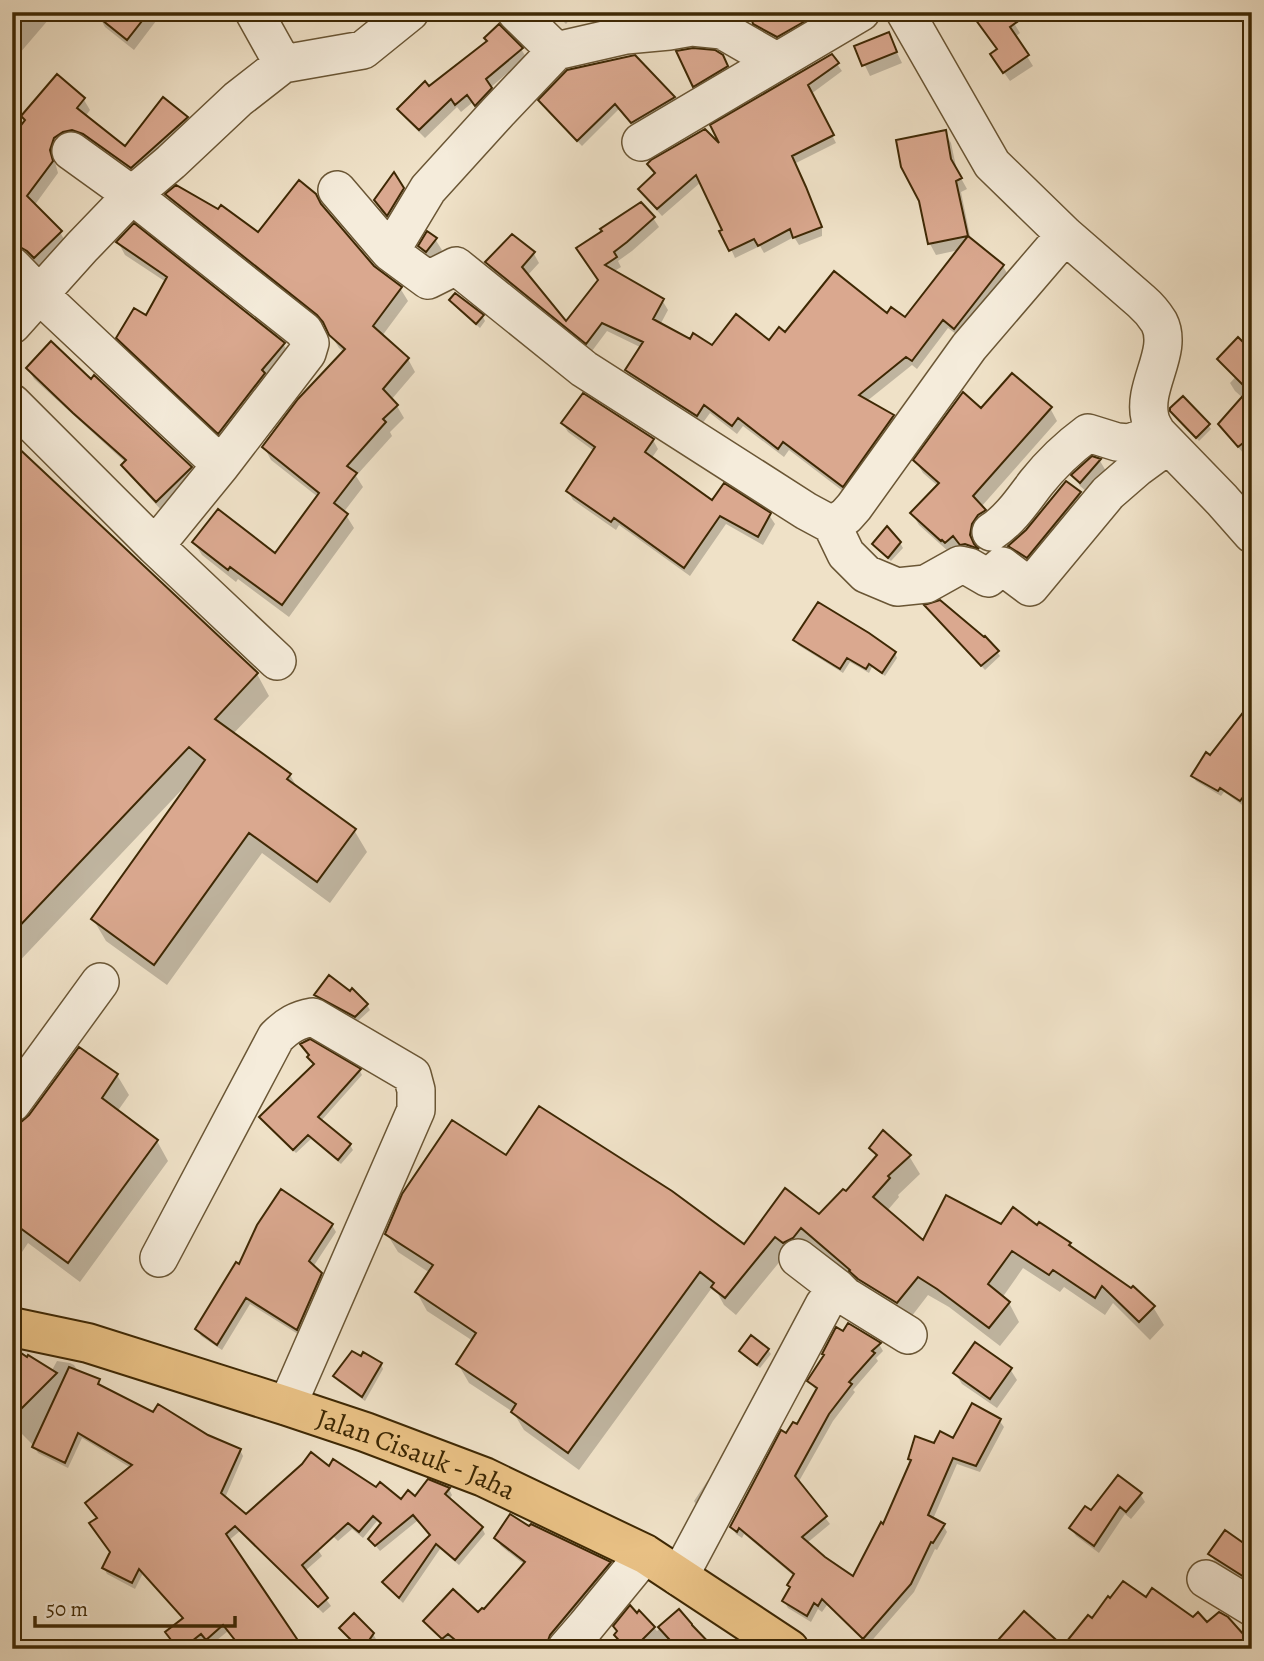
<svg xmlns="http://www.w3.org/2000/svg" width="1264" height="1661" font-family="Alegreya,serif">
	<rect width="100%" height="100%" fill="#efe1c7"/>
	<filter id="stains"><feTurbulence type="fractalNoise" baseFrequency=".00286" numOctaves="4"/><feColorMatrix values="0 0 0 0 .2 0 0 0 0 .09 0 0 0 0 .02 0 0 0 .5 -.17"/></filter>
	<radialGradient id="worn" r=".72"><stop offset=".6" stop-color="#630" stop-opacity="0"/><stop offset="1" stop-color="#630" stop-opacity=".3"/></radialGradient>
	<path fill="#0003" d="M12 12H65L62 17 55 12 19 54 20 56 12 64Z
		M102 12H151L156 21 134 50 105 27 99 16Z
		M554 12H576L566 24Z
		M585 12H652L645 18 600 26Z
		M833 12 781 43 759 30 754 21 760 18 756 13 758 12Z
		M1007 12 1020 33 1015 37 1033 66 1010 81 997 63 998 50Z
		M888 34 902 63 870 76 856 47Z
		M488 42 521 49 526 57 490 88 495 98 481 113 473 102 461 112 457 107 425 138 405 118 400 109Z
		M678 52 721 56 733 78 700 97Z
		M634 57 674 98 677 104 636 129 619 109 582 146 544 107 540 101Z
		M837 64 842 71 811 94 836 143 794 164 822 228V236L799 245 794 237 764 253 760 246 735 258 701 182 662 216 644 196 640 189 655 175 649 165 724 151 713 126Z
		M57 77 84 100 90 110 85 117 125 148 163 100 187 118 193 129 138 178 60 149 55 162 58 173 34 206 60 232 66 243 41 268 35 262 25 256H12V140L26 122 23 117Z
		M945 132 951 143 957 171 967 189 961 192 971 241 1003 266 1008 275 960 337 948 328 917 369 912 365 867 401 893 416 898 425 848 495 789 450 784 457 743 426 737 434 710 413 702 424 633 380 627 371 642 348 607 331 592 351 492 271 487 262 512 237 534 254 539 263 527 276 566 324 599 280 583 257 653 218 659 227 632 251 618 261 621 267 613 272 662 300 668 310 660 325 691 341 712 348 769 342 786 335 887 315 905 319 959 250 936 255 930 244 920 200Z
		M403 189 409 200 394 225 382 212 376 201Z
		M167 195 259 234 323 208 373 267 400 288 408 301 382 336 408 359 415 372 391 400 397 406 404 418 390 432 392 436 356 476 363 487 343 513 346 515 354 528 289 617 238 579 236 582 202 555 194 542 275 556 318 497 271 460 264 447 344 352 339 348 326 327 175 207Z
		M435 239 442 250 433 262 426 257 420 246Z
		M118 242 283 344 291 356 226 445 125 350 118 338 147 318 166 282 125 255Z
		M451 300 483 317 485 321 480 328 454 305Z
		M28 368 92 382 95 378 191 468 197 479 163 512 130 476 123 466 126 463 34 379Z
		M1244 368 1252 375V447L1244 454 1225 432 1220 424 1243 398 1235 391 1230 383Z
		M1050 408 1057 421 981 507 992 523 978 537 976 548 983 559 969 557 961 547 953 554 949 552 919 525 912 513 938 486 923 473 915 460 981 410Z
		M1175 416 1208 425 1211 429 1199 441Z
		M563 424 653 440 658 449 651 459 713 502 769 515 775 524 763 545 726 524 690 576 619 525 616 530 573 500 568 491 594 451 568 432Z
		M12 444 257 674 269 696 233 734 290 775 298 789 354 830 367 852 330 903 262 853 167 985 106 941 93 919 193 780 192 779 12 969Z
		M1093 458 1100 461 1106 471 1087 492 1080 486 1074 475Z
		M1066 483 1080 494 1084 502 1032 565 1014 554 1010 546 1027 531Z
		M900 543 903 548 891 561 877 549 874 544Z
		M929 610 997 652 1000 656 985 670Z
		M795 640 895 653 897 658 885 676 872 667 869 673 850 662 843 673 798 645Z
		M1252 702V812L1224 792 1221 796 1196 781 1193 776 1210 757Z
		M316 995 367 1005 370 1010 358 1021 319 1000Z
		M310 1041 360 1071 362 1075 321 1121 350 1145 353 1150 341 1164 311 1139 296 1153 264 1122 262 1118 315 1065 309 1058Z
		M12 1045 22 1063 12 1073Z
		M117 1075 129 1095 117 1112 157 1141 168 1161 80 1282 28 1243 12 1267V1130Z
		M871 1148 909 1156 920 1174 898 1195 899 1197 887 1211 923 1243 1001 1226 1037 1228 1069 1244 1072 1249 1153 1307 1164 1325 1150 1340 1113 1303 1105 1315 1064 1287 1060 1292 1023 1268 1002 1298 1009 1303 1019 1322 1000 1346 949 1307 928 1295 908 1321 859 1285 812 1245 803 1256 786 1254 736 1315 724 1305 718 1294 711 1289 579 1470 524 1430 513 1412 469 1383 458 1364 473 1341 427 1311 417 1293 430 1273 398 1252 387 1234 506 1158 744 1246 819 1216 846 1194 877 1158Z
		M332 1225 336 1232 313 1267 321 1274 325 1282 301 1336 250 1304 222 1350 201 1336 197 1329 239 1266Z
		M879 1344 883 1351 876 1358 878 1361 853 1390 855 1392 833 1421 798 1483 830 1524 807 1543 853 1579 883 1527 912 1462 910 1459 935 1445 954 1440 999 1420 1004 1427 980 1472 957 1464 933 1519 943 1525 947 1532 937 1550 935 1549 914 1592 868 1645 827 1605 822 1612 818 1609 811 1622 788 1608 784 1601 791 1589 789 1585 794 1576 744 1534 742 1538 736 1534 732 1527 787 1436 798 1426 817 1391 814 1388 809 1381Z
		M768 1350 771 1354 760 1368 744 1356 741 1351Z
		M12 1351 51 1372 57 1361 70 1363 74 1365 79 1373 98 1381 102 1387 154 1415 240 1450 243 1456 225 1498 247 1516 329 1468 401 1502 449 1489 452 1495 449 1500 482 1528 485 1534 459 1565 440 1549 403 1603 388 1588 384 1582 431 1536 417 1521 380 1551 370 1539 382 1525 377 1521 363 1538 352 1529 338 1541 320 1524 318 1550 322 1556 305 1571 331 1606 323 1613 240 1531 228 1541 299 1647 296 1649H242L228 1631 211 1645 206 1640 194 1649H179L184 1619 143 1573 135 1589 107 1574 104 1568 112 1553 131 1468 82 1438 68 1468 38 1453 34 1446 12 1424Z
		M381 1364 383 1369 365 1401 338 1381 335 1376Z
		M1010 1369 1017 1380 997 1408 962 1384 955 1373Z
		M708 1480 714 1489 700 1512 694 1501Z
		M1140 1494 1145 1502 1131 1519 1125 1514 1099 1553 1076 1536 1071 1528 1091 1512Z
		M531 1526 610 1563 614 1570 551 1649H463L453 1640 447 1645 429 1628 425 1621 478 1615 484 1612 525 1565 501 1546 496 1538 529 1528Z
		M1211 1554 1252 1555V1585L1215 1562Z
		M679 1611 711 1649H626L616 1635 639 1613 657 1631Z
		M341 1628 373 1634 376 1639 368 1649H360Z"/>
	<path fill="#daa88f" stroke="#3e2804" stroke-width="2" d="M92 12H149L127 40Z
		M586 12H642L621 14 595 21Z
		M769 12H802L807 20 777 37 753 24 752 20Z
		M970 12H1031L1010 27 1029 55 1003 73 990 54 997 49Z
		M499 24 523 48 486 79 492 88 475 106 467 95 455 105 451 99 419 130 397 109 425 81 429 86 487 41 484 38Z
		M889 32 897 52 862 66 854 46Z
		M693 48 715 50 723 55 728 66 693 87 676 51Z
		M832 54 839 63 808 85 834 135 792 156 806 187 822 227 793 238 790 229 758 246 754 239 729 251 719 231 722 230 696 175 657 209 638 189 655 173 647 164 651 160 705 129 719 143 710 125Z
		M635 55 675 97 631 123 615 104 577 141 538 100 567 70Z
		M57 74 85 98 77 108 125 146 163 97 188 117 131 168 83 134 72 130 63 132 54 138 50 150 53 161 27 196 62 231 34 258 27 251 18 246H12V137L25 120 21 116Z
		M946 130 951 159 962 178 956 181 968 236 928 244 919 201 901 167 896 140Z
		M394 172 404 188 387 216 374 200Z
		M299 180 316 194 321 204 374 266 402 287 373 326 409 358 383 389 398 405 383 419 386 422 347 466 357 473 334 503 348 514 282 605 230 567 228 570 192 542 218 509 275 553 319 493 262 447 298 399 345 349 329 335 323 322 317 315 165 194 176 185 218 209 221 205 258 232Z
		M641 202 655 217 627 242 614 252 617 257 605 265 664 299 653 319 690 339 693 333 712 345 736 314 769 340 779 327 785 332 834 271 887 313 891 307 905 317 968 236 1004 265 954 329 943 320 912 361 906 357 859 395 894 415 843 487 783 442 778 449 738 418 732 426 704 405 697 416 625 370 643 342 602 323 586 344 485 262 512 234 535 252 522 267 566 321 598 280 576 248 602 231 600 229Z
		M134 223 285 343 262 370 265 373 218 434 116 338 134 308 146 315 167 277 116 242Z
		M427 231 437 238 426 252 418 246Z
		M455 293 484 315 476 324 449 300Z
		M1238 337 1252 351V436L1238 447 1218 424 1248 390 1217 359Z
		M51 341 91 379 94 375 192 467 156 502 121 465 126 460 73 413 26 368Z
		M1012 373 1052 407 973 496 986 510 978 515 972 524 970 535 974 544 979 549 965 544 960 545 953 536 945 543 942 540 941 541 910 513 939 483 913 460 963 392 981 408Z
		M583 393 654 439 645 452 712 500 724 483 771 513 758 537 720 516 684 568 614 518 611 522 566 491 595 447 561 423Z
		M1183 396 1210 424 1196 438 1170 411V408Z
		M12 442 258 673 215 719 291 774 287 779 356 829 317 882 249 833 154 965 91 919 205 760 189 747 12 934Z
		M1092 456 1101 459 1080 483 1071 475Z
		M1066 481 1081 492 1027 558 1008 546 1026 530Z
		M887 526 901 542 888 558 872 544Z
		M940 600 984 637 985 636 999 651 981 666 924 605Z
		M818 602 869 633 896 652 882 673 869 664 866 669 847 658 840 669 793 640Z
		M1252 701V785L1240 801 1220 788 1218 791 1191 776 1206 752 1210 755Z
		M329 975 350 991 352 988 368 1004 355 1017 314 995Z
		M310 1039 361 1069 318 1117 351 1144 338 1160 308 1135 293 1150 259 1117 314 1064 307 1057 309 1055 300 1044Z
		M79 1047 118 1074 102 1098 158 1140 68 1263 12 1222V1127L15 1123 21 1122 29 1115Z
		M539 1106 672 1191 744 1244 785 1188 819 1214 843 1189 846 1191 877 1155 869 1148 883 1130 911 1155 888 1176 890 1178 873 1197 923 1240 946 1195 1001 1224 1013 1207 1037 1225 1039 1222 1071 1243 1069 1245 1131 1288 1133 1286 1155 1306 1139 1322 1102 1286 1095 1298 1053 1270 1049 1275 1012 1251 988 1284 1010 1302 989 1328 937 1289 918 1277 897 1303 858 1279 849 1271 850 1270 801 1228 793 1238 783 1243 775 1237 725 1298 711 1287 714 1283 700 1272 568 1453 511 1412 516 1404 456 1364 476 1333 415 1292 433 1265 385 1234 402 1194 452 1120 506 1155Z
		M281 1189 333 1224 309 1261 322 1273 297 1330 246 1298 217 1345 195 1329 236 1262 239 1264 257 1225Z
		M848 1323 881 1343 872 1351 875 1353 849 1382 852 1384 829 1414 795 1476 827 1516 802 1537 825 1557 853 1576 881 1522 883 1524 911 1460 908 1459 915 1436 934 1443 940 1431 953 1438 972 1403 1001 1419 976 1466 953 1458 928 1515 945 1524 933 1543 931 1542 911 1584 863 1639 822 1599 818 1606 814 1603 807 1616 782 1601 790 1587 787 1585 794 1574 739 1528 737 1532 730 1527 781 1430 786 1433 793 1422 797 1424 817 1388 807 1381 824 1355 822 1354 836 1327 843 1331Z
		M751 1335 769 1349 757 1365 739 1351Z
		M975 1342 1012 1368 990 1399 953 1373Z
		M12 1349 18 1351 27 1357 28 1355 57 1373 12 1418Z
		M352 1351 361 1356 363 1352 382 1363 362 1397 333 1376Z
		M69 1367 100 1379 98 1384 153 1412 158 1404 208 1435 241 1449 221 1493 246 1514 302 1464 311 1452 329 1466 333 1459 376 1487 380 1482 401 1499 408 1490 415 1496 428 1479 450 1488 445 1494 483 1527 455 1560 436 1544 399 1598 382 1582 430 1535 413 1515 375 1546 368 1539 381 1523 373 1516 359 1532 348 1523 302 1565 328 1598 318 1607 235 1526 226 1534 297 1639 283 1649H242L223 1625 206 1640 201 1634 182 1649H178L165 1632 183 1618 139 1569 132 1583 102 1568 110 1552 89 1523 97 1518 85 1503 132 1465 78 1433 65 1463 32 1447Z
		M1118 1475 1142 1493 1126 1512 1120 1507 1094 1546 1069 1528 1085 1506 1091 1510Z
		M510 1514 529 1526 531 1524 611 1562 550 1635 545 1649H466L448 1634 442 1639 423 1621 453 1589 478 1612 482 1608 484 1609 525 1562 494 1538Z
		M1225 1530 1252 1549V1582L1208 1554Z
		M1123 1581 1146 1597 1152 1588 1193 1617 1198 1612 1207 1622 1219 1612 1228 1617 1252 1644V1649H990L1024 1611 1063 1646 1088 1615 1092 1618 1108 1596 1110 1598Z
		M630 1605 637 1613 639 1610 655 1627 633 1649H627L614 1635 617 1631 613 1626Z
		M679 1609 692 1624V1625L715 1649H678L658 1627Z
		M354 1613 374 1633 363 1649H360L339 1628Z"/>
	<g fill="none" stroke-linecap="round" stroke-linejoin="round">
		<g stroke="#6a5635" stroke-width="40">
			<path id="minor" d="M254 12 283 64
				M516 12 556 51
				M905 12 992 164 1065 235 1141 301C1148 307 1154 314 1159 322 1174 351 1142 386 1150 418 1151 423 1154 428 1157 433L1222 500 1252 534
				M776 61 722 30 692 27 669 31 626 35 556 51 498 112 428 189 390 252 428 280 456 266 584 369 806 511 832 525 846 516 854 507 969 347 1065 235
				M641 142 861 12
				M71 151 132 195 304 331 310 343 307 353 221 465 155 546
				M337 190 390 252
				M12 266 40 295 221 465
				M12 325 82 247 132 195 171 162 238 99 283 64 363 50 410 12
				M12 403 155 546 277 661
				M832 525 846 554 866 574 897 587 926 584 960 565 969 567 988 578 1002 566 1030 587 1108 493 1138 467 1168 445
				M991 532C1010 520 1023 500 1036 483 1051 464 1069 447 1088 433L1117 442 1129 443 1157 433
				M12 1103 100 982
				M159 1258 276 1037C288 1025 297 1020 313 1017L412 1075 416 1090V1110L287 1406
				M798 1258 837 1288
				M679 1577 824 1305 837 1288 845 1296 908 1335
				M1206 1579 1252 1607
				M566 1649 586 1626 645 1554"/>
		</g>
		<g stroke="#3e2804" stroke-width="42">
			<g id="major">
				<path id="s1" d="M12 1327 88 1343 287 1406 365 1432 484 1477 645 1554 789 1649"/>
			</g>
		</g>
		<use href="#minor" stroke="#f5ecdb" stroke-width="37"/>
		<use href="#major" stroke="#e8c084" stroke-width="38"/>
	</g>
	<g text-anchor="middle" stroke-width="7" stroke-linejoin="round" paint-order="stroke">
		<g font-size="28" fill="#3e2804" stroke="#f5ecdb">
			<text dy="10" stroke="none"><textPath href="#s1" startOffset="424">Jalan Cisauk - Jaha</textPath></text>
		</g>
	</g>
	<rect width="1264" height="1661" fill="none" stroke="#efe1c7" stroke-width="42"/>
	<rect x="14" y="14" width="1236" height="1633" fill="none" stroke="#3e2804" stroke-width="3.5"/>
	<rect x="21" y="21" width="1222" height="1619" fill="none" stroke="#3e2804" stroke-width="2"/>
	<path d="M35 1616v10h200v-10" fill="none" stroke="#3e2804" stroke-width="3.5"/>
	<text x="46" y="1616" font-size="21" fill="#3e2804" stroke="#f5ecdb" stroke-width="5" paint-order="stroke">50 m</text>
	<rect width="100%" height="100%" filter="url(#stains)"/>
	<rect width="100%" height="100%" fill="url(#worn)"/>
</svg>
